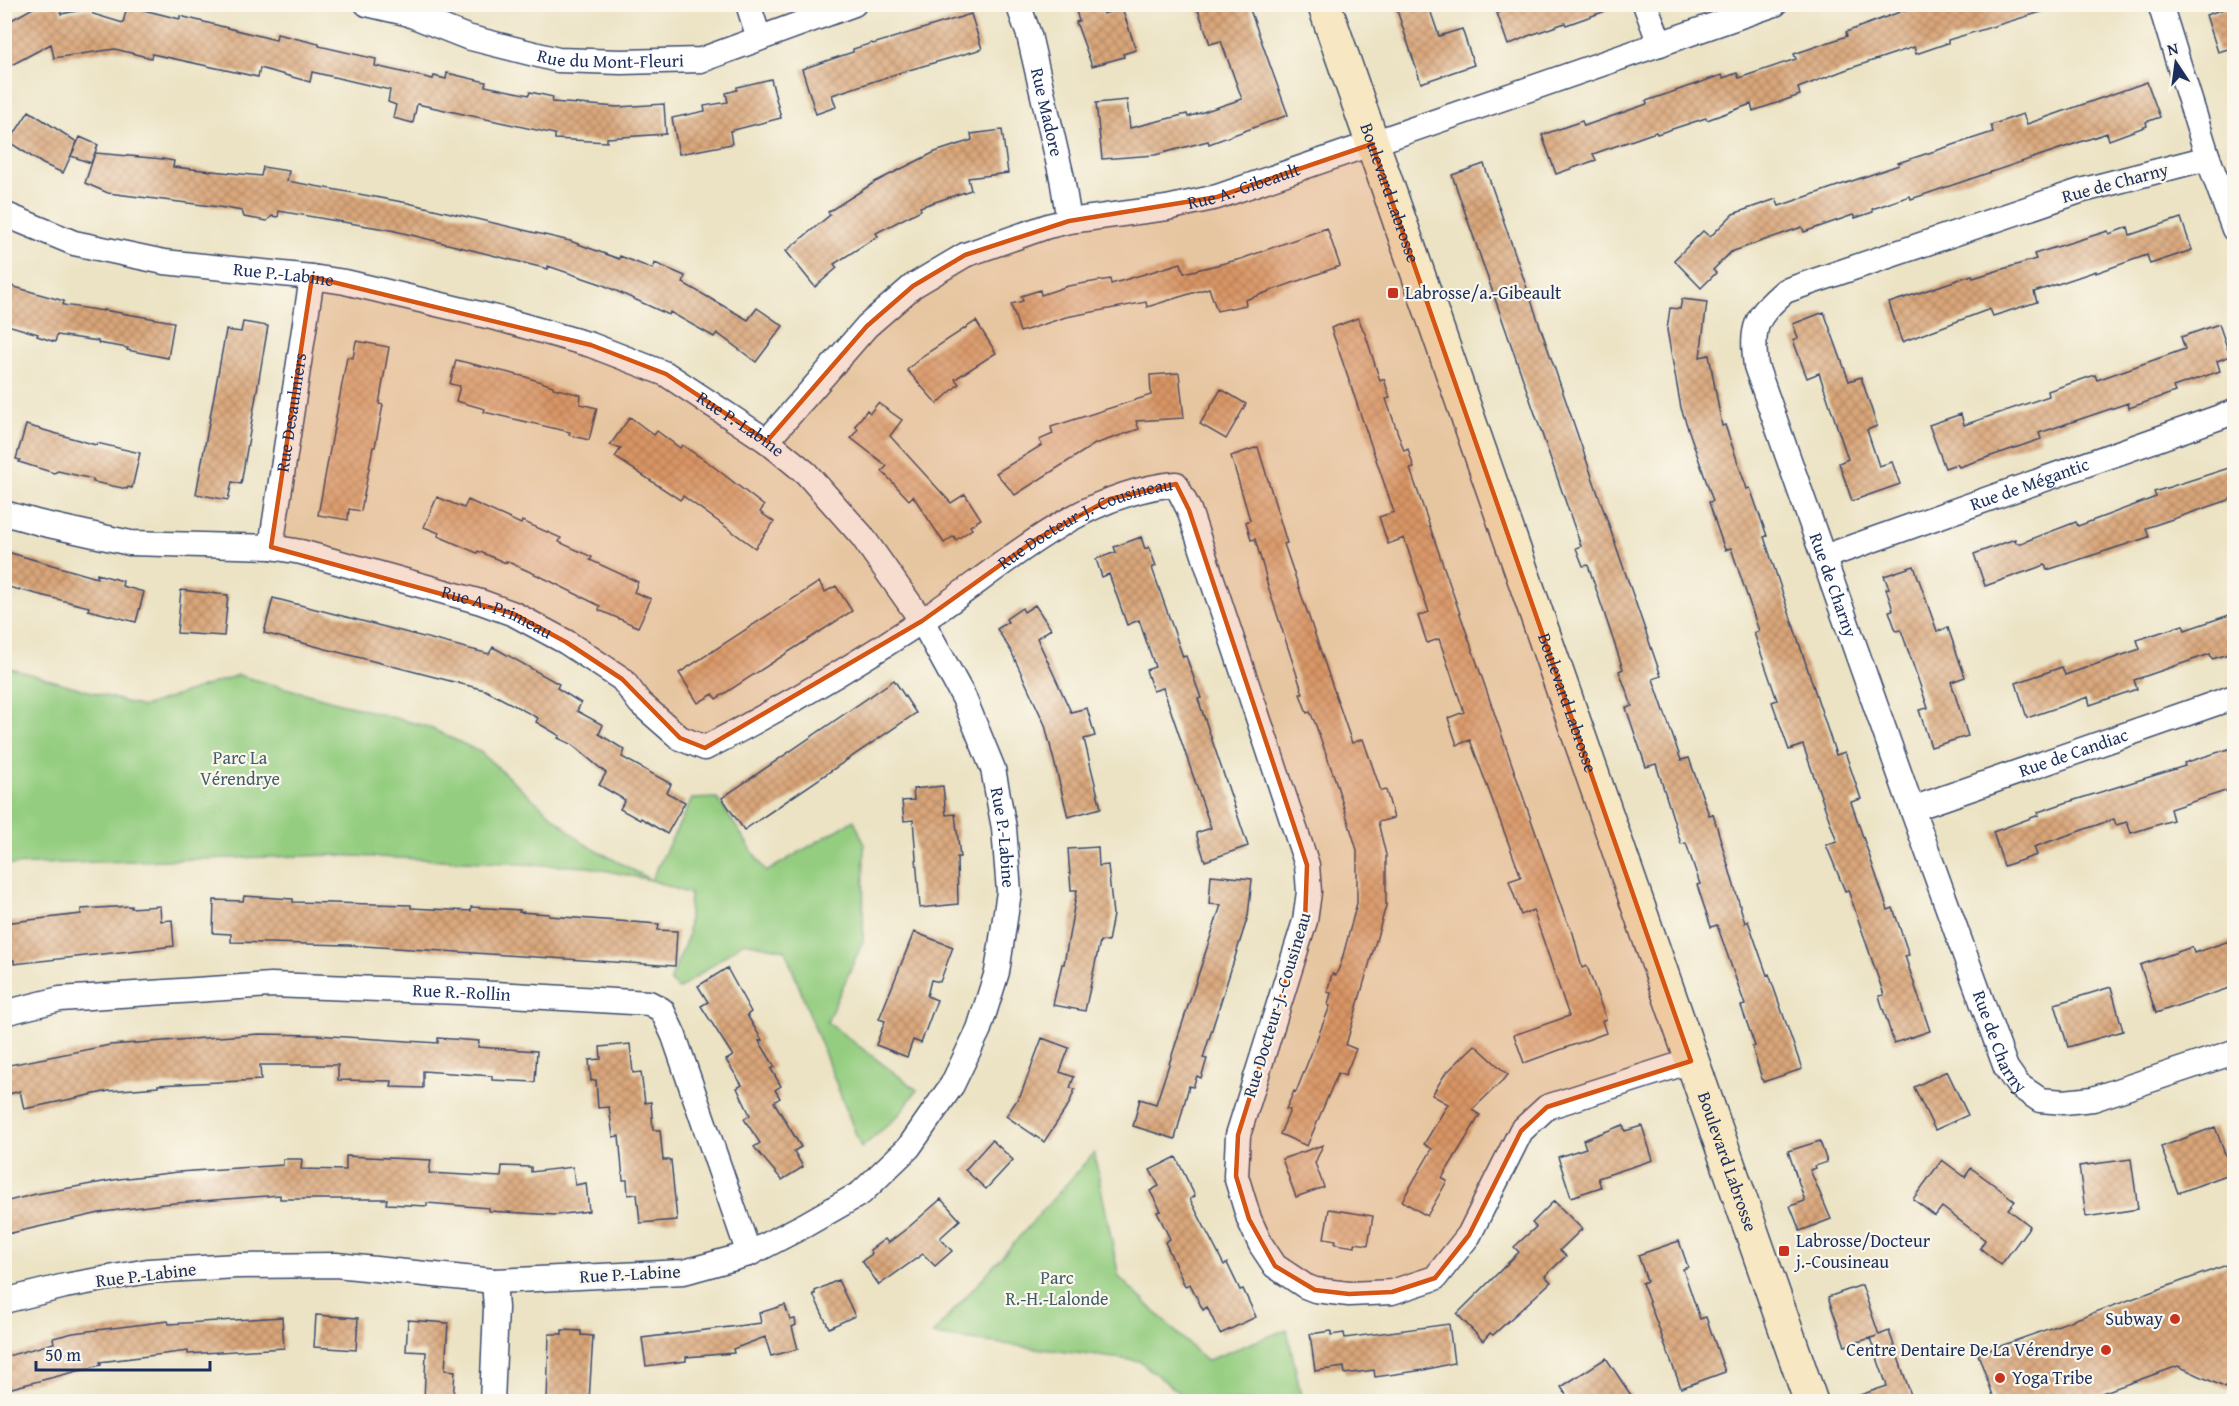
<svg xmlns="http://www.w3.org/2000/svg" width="2239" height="1406" font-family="'Gentium Book Plus',serif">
	<defs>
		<pattern id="building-cross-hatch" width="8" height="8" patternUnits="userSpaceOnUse" patternTransform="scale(1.5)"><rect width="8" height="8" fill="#daa679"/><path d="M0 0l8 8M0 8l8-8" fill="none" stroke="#b08866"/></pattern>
	</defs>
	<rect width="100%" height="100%" fill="#fbf7ec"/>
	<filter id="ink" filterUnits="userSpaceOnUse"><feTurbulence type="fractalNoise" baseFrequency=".0167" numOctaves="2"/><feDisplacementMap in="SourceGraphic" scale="12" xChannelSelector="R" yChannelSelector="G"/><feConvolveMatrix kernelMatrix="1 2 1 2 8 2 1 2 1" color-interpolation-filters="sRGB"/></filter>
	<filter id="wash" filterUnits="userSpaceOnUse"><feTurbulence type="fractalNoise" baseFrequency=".008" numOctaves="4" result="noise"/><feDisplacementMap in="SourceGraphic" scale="24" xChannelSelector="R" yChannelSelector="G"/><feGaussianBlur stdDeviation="1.35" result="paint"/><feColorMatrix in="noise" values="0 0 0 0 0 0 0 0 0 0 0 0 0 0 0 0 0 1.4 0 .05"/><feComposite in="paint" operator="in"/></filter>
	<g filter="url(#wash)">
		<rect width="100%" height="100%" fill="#ece3c4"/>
		<path fill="#94cd80" stroke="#587e6f" stroke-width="1.5" d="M10 668 143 707 238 675 428 727 480 752 583 843 651 880 692 799 717 798 766 872 854 820 864 843 863 941 827 1022 917 1090 897 1117 861 1148 785 950 744 942 679 989 670 981 688 936 690 894 651 880 589 867 332 855 5 865 4 675Z
			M1094 1153 1119 1277 1206 1361 1287 1329 1302 1401H1190L1139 1361 932 1335Z"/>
		<g id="blocks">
			<path fill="url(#building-cross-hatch)" d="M57 4H60L61 14 92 8 93 14 123 23 127 6 180 19V16L276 40 277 34 319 44V46L376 59 375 66 433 79 434 76 446 79 447 73 486 82 485 86 529 95 530 92 553 97 552 102 618 107 664 104 666 134 607 138V142L555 139V134L417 104 413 123 393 118 396 105 388 102 390 90 312 72 310 82 260 68 258 77 152 54 151 58 115 49 54 58 51 44 4 69V24L33 8Z
				M1074 4H1100L1103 14 1122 8 1136 50 1123 54 1124 57 1092 66 1076 22 1079 21Z
				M1196 4H1248L1288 115 1209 144 1208 141 1155 155 1102 159 1096 103 1127 100 1130 128 1187 114 1188 117 1242 99 1221 41 1210 44Z
				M1395 4H1428L1439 36 1462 29 1474 65 1421 83Z
				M1521 4H1616L1617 7 1566 25 1565 23 1528 36 1508 45 1497 13Z
				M1921 4H1938L1939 9 1955 4H2050L2051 9 1948 40V43L1916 54 1914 47 1845 70 1798 88 1800 95 1753 111 1751 104 1707 120 1706 118 1657 134 1656 132 1593 154 1596 160 1556 174 1542 135 1582 121 1584 126 1647 104 1646 101 1722 75 1723 78 1737 73 1739 78 1796 59 1794 54 1847 36 1846 32Z
				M2235 5V47L2218 52 2206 15Z
				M971 14 982 49 902 72 832 95 836 107 816 114 802 69 853 52V49L872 43 873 44Z
				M771 79 781 118 730 131 732 144 679 154 672 118 705 111 704 106 728 102 726 93 737 90V87Z
				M2147 82 2160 117 2146 122 2147 126 2109 140 2107 133 1911 199 1910 196 1872 209 1873 212 1855 218 1853 215 1804 232 1802 227 1731 252 1713 270 1716 273 1701 288 1674 260 1703 231 1710 237 1733 214 1776 199 1779 206 1899 165 1898 163 1993 132 1991 125 2023 114 2027 124Z
				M29 111 77 142 63 173 43 164 9 142Z
				M1002 130 1008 173 968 178 971 190 920 207 921 210 876 233 878 236 834 264 837 268 815 287 786 251 830 215 828 212 875 182 935 152 972 140 971 134Z
				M80 137 98 145 91 163 71 156Z
				M95 153 163 159 174 161 173 167 261 176 263 167 289 171 287 181 408 203 570 241 619 259 620 256 653 269 655 263 685 276 683 283 748 320 757 308 783 326 756 362 717 333 714 337 670 312 669 315 601 284 548 266V269L391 230 337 221 279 211 278 217 272 216 267 221 244 217 242 211 219 207 108 193 85 183Z
				M1484 164 1661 676 1653 679 1681 760 1689 758 1709 815 1713 814 1745 923 1748 921 1767 975 1769 974 1802 1069 1763 1082 1752 1047 1755 1046 1741 1006 1745 1005 1717 925 1711 927 1697 885 1700 884 1686 843 1681 844 1656 764 1646 767 1626 708 1632 706 1619 671 1623 669 1588 565 1583 566 1576 548 1581 546 1452 175Z
				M2181 218 2192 250 2150 264 2147 255 2096 273V271L2034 292 2037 302 1993 316 1990 309 1902 342 1889 303 1972 275 1973 278 2036 259 2034 254 2108 231 2109 234 2128 227 2130 235Z
				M1327 228 1340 266 1245 300 1246 305 1217 311 1209 288 1147 307 1146 302 1066 317 1020 332 1011 304 1023 301 1021 296 1040 290 1041 295 1068 286 1110 279 1111 284 1181 263 1184 273 1241 259Z
				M4 284 64 301 63 305 103 311V310L174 322 168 358 127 350 128 348 98 343V341L57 335 55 342 37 336 38 334 4 324Z
				M1682 299 1707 302 1700 357 1709 355 1722 426 1725 425 1747 489 1750 488 1767 536 1764 537 1836 755 1845 752 1861 799 1851 802 1888 910 1893 908 1909 955 1905 956 1930 1031 1894 1043 1879 996 1884 995 1848 890 1845 891 1826 845 1837 842 1803 745 1789 750 1772 702 1777 700 1754 633 1759 631 1731 548 1725 550 1717 527 1709 502 1713 501 1681 408 1667 330 1670 308 1680 309Z
				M1824 312 1849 381 1861 377 1877 426 1867 430 1879 466 1892 462 1900 484 1852 501 1839 463 1848 459 1819 373 1807 378 1793 340 1798 338 1793 324Z
				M1358 318 1366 336 1380 381 1384 379 1390 398 1386 399 1404 451 1408 449 1414 468 1410 469 1564 915 1573 933 1582 968 1587 966 1606 1019 1602 1021 1606 1033 1524 1063 1514 1035 1569 1016 1533 910 1521 915 1509 881 1521 877 1470 740 1457 745 1448 718 1464 712 1439 639 1427 643 1418 616 1429 612 1404 538 1388 544 1379 517 1394 512 1331 328Z
				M976 321 996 353 955 379 959 384 937 404 907 370 924 355Z
				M243 322 268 326 241 484 232 482 228 500 196 494 226 330 241 332Z
				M2219 324 2230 356 2217 361 2220 371 2173 387 2175 392 2129 408 2128 403 2039 433 2041 439 1959 467 1957 464 1945 468 1929 425 1961 414 1964 425 2049 396 2048 391 2095 375 2097 380 2185 349 2181 337Z
				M356 341 389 347 379 404 383 405 375 447H373L361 511 349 509 348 520 318 515 347 357 353 358Z
				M456 360 526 377 553 386V388L581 395 580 404 597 408 589 440 569 435 570 432 484 412 485 409 456 401 460 386 450 384Z
				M1179 373 1184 418 1136 421 1139 429 1095 444 1015 495 996 473 1042 445 1039 440 1053 434 1051 427 1151 395 1150 375Z
				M1221 389 1246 404 1226 439 1200 424Z
				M878 403 902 420 890 436 951 503 965 494 981 519 970 526 972 529 956 540 954 536 944 543 913 496 909 500 882 471 887 466 851 438 858 429 855 426 867 410 870 413Z
				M630 417 654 435 657 431 680 448 682 445 709 463 764 506 760 512 774 522 755 548 683 496 680 500 615 457 621 448 610 445Z
				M26 425 96 445 97 443 140 453 132 488 128 487 127 489 93 482V479L58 471 54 473 19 462 20 460 16 459Z
				M1258 447 1287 543 1284 544 1352 743 1363 739 1381 791 1386 790 1394 818 1378 822 1386 855V906L1346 1045 1356 1049 1345 1076 1338 1073 1307 1146 1280 1134 1290 1110 1286 1109 1294 1091 1296 1092 1330 1006 1328 1005 1331 993 1327 992 1332 974 1336 975 1341 963 1357 903V850L1335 779 1315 723 1310 712 1307 713 1300 694H1303L1266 580H1267L1255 539 1251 540 1246 522 1250 520 1231 456Z
				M2235 466V498L2146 528 2149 537 2047 570 2045 565 1985 586 1974 554 2015 539 2016 543H2021L2076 522 2078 526 2156 497 2154 492Z
				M437 497 464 508 468 500 521 524 522 521 561 538 559 542 592 557 590 560 638 582 634 592 651 599 638 627 599 610 600 606 548 580 506 561V563L478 551 477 553 438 536 439 533 424 527Z
				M1141 537 1145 549 1149 547 1156 566 1152 568 1183 657 1186 656 1201 698 1198 699 1248 846 1205 861 1196 833 1211 828 1163 688 1153 691 1146 670 1155 667 1139 620 1127 625 1109 574 1102 577 1096 559 1116 552 1114 547Z
				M4 551 97 578V574L123 581 122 586 144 592 136 622 88 610 89 607 4 586Z
				M1914 566 1937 631 1948 628 1965 677 1951 682 1968 736 1931 747 1919 710 1928 708 1901 630 1896 631 1889 611 1893 610 1886 589 1889 588 1884 576Z
				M819 582 825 592 836 586 852 611 716 699 713 694 698 703 679 673Z
				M181 590 228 595 224 636 177 633Z
				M273 598 489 654 493 647 559 684 557 688 581 703 577 711 603 725 599 734 625 750 622 757 671 784 667 793 685 802 667 834 641 818 640 820 620 809 625 800 599 785 606 773 571 744 558 738 560 736 536 722 538 718 485 690 264 633Z
				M1035 605 1051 629 1037 638 1071 712 1087 708 1095 736 1084 739 1101 808 1068 817 1045 725 1011 651 997 629 1008 622 1006 619 1022 608 1024 612Z
				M2235 613V652L2212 659 2210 654 2134 680 2137 689 2090 705 2088 697 2027 718 2016 683 2062 667 2065 675 2140 649 2137 640 2183 625 2185 630Z
				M894 680 916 713 744 830 722 798Z
				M2235 747V788L2170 809 2173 820 2131 833 2127 822 2116 825 2114 819 2034 847 2037 855 2004 866 1993 832 2039 815 2038 812 2065 803 2185 766 2184 763Z
				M943 786 946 815 955 814 960 857H957L958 904 920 908 913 820 904 821 902 801 914 800 913 789Z
				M1098 847 1099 866 1108 865 1113 915 1108 942 1100 941 1085 1011 1053 1005 1062 964H1064L1077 890H1071L1068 849Z
				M1211 875 1252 879 1248 916 1203 1058 1207 1059 1201 1078 1197 1076 1193 1087 1189 1086 1175 1139 1133 1126 1140 1099 1156 1104 1221 905 1209 904Z
				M244 896 293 899V902L411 905V908L471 911V907L520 910 519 912 549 914V916L659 924 658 930 677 931 675 966 348 945 231 942V934L213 933 214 900 243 901Z
				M131 906V908L160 906 161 921 172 920 174 946 14 964V960L4 961V923L81 914V909Z
				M914 932 953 947 940 982 931 980 927 996 937 1000 921 1043 913 1040 907 1057 876 1045 885 1021 879 1019Z
				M2235 939V986L2156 1013 2140 965 2192 947 2194 953Z
				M727 968 751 1012 747 1015 762 1040 759 1041 775 1067 771 1069 781 1086 775 1090 780 1098 774 1102 801 1147 794 1151 803 1167 782 1180 754 1147 760 1143 744 1119 750 1115 737 1088 742 1085 726 1060 733 1056 701 1006 708 1002 698 986Z
				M2111 987 2123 1031 2068 1047 2055 1004Z
				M259 1034 315 1035 438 1043V1038L479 1041 478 1047 537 1051 535 1082 492 1080V1076L423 1071V1088L391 1087 392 1081 338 1080V1065H260L261 1080 158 1085V1087L109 1091 24 1109 20 1091 9 1094 4 1072V1066L110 1045Z
				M1042 1038 1069 1048 1060 1072 1074 1077 1070 1088 1075 1089 1069 1104 1044 1142 1006 1116 1021 1094Z
				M630 1044 633 1073 641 1072 645 1103 651 1102 653 1130H660L663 1160H671L677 1220 640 1223 637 1194 628 1195 627 1180H623L619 1136 613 1137 609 1107 598 1108 596 1080 591 1081 589 1060 601 1059 600 1047Z
				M1475 1045 1508 1075 1472 1110 1480 1115 1442 1178 1447 1181 1427 1216 1402 1201 1432 1149 1424 1144 1448 1104 1432 1095 1445 1074Z
				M1947 1071 1968 1115 1935 1130 1914 1087Z
				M1623 1125 1625 1131 1642 1126 1653 1160 1598 1178 1601 1187 1571 1197 1558 1157 1586 1148 1583 1140Z
				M2215 1127 2232 1173 2178 1193 2161 1147Z
				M992 1140 1013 1160 986 1189 965 1170Z
				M1820 1141 1827 1162 1815 1166 1816 1168 1810 1170 1831 1219 1800 1231 1790 1206 1805 1201 1788 1151Z
				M1323 1145 1315 1163 1324 1187 1296 1197 1282 1159Z
				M346 1156 431 1160 429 1173 501 1177 502 1166 531 1167V1172L573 1167 575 1185 586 1183 589 1211 555 1215 489 1211V1208L427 1203V1206L386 1204 387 1199H280V1195L163 1204 104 1212 7 1234 4 1223V1202L36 1194 119 1179 178 1172 283 1165V1159H302L301 1169 346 1170Z
				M1176 1157 1195 1196 1190 1199 1224 1265 1227 1263 1240 1290 1243 1289 1256 1317 1220 1334 1207 1307 1203 1310 1190 1284 1185 1286 1165 1242 1170 1239 1157 1212 1161 1211 1150 1191 1159 1186 1150 1170Z
				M2131 1159 2138 1209 2086 1217 2079 1166Z
				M1942 1160 1965 1177 1971 1168 1993 1184 2015 1201 2008 1209 2030 1226 2001 1265 1980 1248 1985 1240 1942 1207 1935 1216 1913 1199Z
				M941 1199 960 1220 940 1238 952 1251 935 1266 923 1254 879 1285 862 1261 872 1254 870 1250 885 1239 888 1243 910 1226Z
				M1554 1201 1582 1229 1560 1250 1566 1256 1545 1276 1551 1282 1493 1335 1490 1333 1483 1341 1457 1314 1519 1252 1514 1247 1536 1227 1532 1223Z
				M1329 1209 1373 1216 1368 1245 1355 1243V1247L1335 1244 1336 1240 1324 1238Z
				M1679 1241 1688 1267 1683 1269 1700 1319 1706 1317 1725 1372 1681 1388 1642 1283 1647 1281 1638 1255Z
				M2235 1262V1392L2178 1366 2079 1401H1995L1978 1354Z
				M838 1280 855 1316 829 1328 813 1294H815V1291Z
				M1862 1285 1879 1335 1889 1331 1913 1401H1852L1851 1398 1887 1386 1870 1338 1877 1336 1845 1346 1828 1297Z
				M785 1305 790 1320 795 1319 796 1325 792 1327 798 1349 771 1356 765 1337 733 1349 734 1353 686 1357V1361L646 1366 642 1338 761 1323 759 1313Z
				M316 1315 358 1318 356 1350 314 1347Z
				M282 1317 284 1348 188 1354V1351L100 1362 101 1365 4 1390V1357L54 1343 53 1338 73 1333 168 1321 169 1324Z
				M408 1320 448 1323 445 1370 455 1371 453 1401H424L426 1352 406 1351Z
				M1449 1324 1454 1363 1424 1370 1375 1377 1374 1370 1345 1374 1344 1367 1315 1371 1310 1334 1331 1331V1335L1344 1333 1345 1338Z
				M562 1330 581 1331V1335L593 1336 589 1401H547L549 1334H562Z
				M1606 1358 1635 1401H1570L1561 1387Z"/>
		</g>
	</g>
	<g filter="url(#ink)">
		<use href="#blocks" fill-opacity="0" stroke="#3a4a6d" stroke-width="1.5"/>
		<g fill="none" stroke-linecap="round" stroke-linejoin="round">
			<g stroke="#3a4a6d" stroke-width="27">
				<g id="street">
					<path id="s1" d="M367 4 406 13 467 37 558 60 621 62 701 60 854 4"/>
					<path d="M748 4 759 38"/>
					<path id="s2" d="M1018 4 1029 35 1062 178 1069 221"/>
					<path d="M1645 4 1660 44"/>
					<path d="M2160 4 2208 158 2234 229"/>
					<path id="s3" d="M2208 158 2080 191 1785 291C1755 317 1751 327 1756 366L1912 809 2006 1068 2018 1085 2040 1100 2064 1102 2093 1099 2234 1052"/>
					<path id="s4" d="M4 214 74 243 164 262 312 277 345 282 500 319 591 345 666 374 767 441 806 473 862 536 922 621 964 698 993 769 1004 828 1009 892 997 972 979 1029 952 1085 909 1147 861 1193 805 1225 749 1254 684 1272 494 1281 336 1265 237 1266 148 1271 65 1286 4 1301"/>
					<path id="s5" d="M767 441 867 326 913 286 965 255 1048 226 1069 221 1167 208 1217 197 1775 4"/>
					<path id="s6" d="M4 513 40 523 130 543 271 547 301 552 481 602 514 614 566 642 622 679 640 703 680 738 705 748C779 710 852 667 922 621 1001 569 1077 493 1176 484L1189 510 1307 865 1309 892 1305 921 1238 1135 1236 1176 1249 1219 1261 1245 1275 1266 1305 1286 1315 1290 1349 1294 1392 1292 1435 1278 1469 1235 1521 1131 1547 1107 1691 1061"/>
					<path id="s7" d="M271 547 312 277"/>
					<path id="s8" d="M1824 557 2234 412"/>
					<path id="s9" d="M1912 809 2234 697"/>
					<path id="s10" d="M4 1013 60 999 271 985 460 992 649 1003 662 1010 674 1036 749 1254"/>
					<path d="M492 1402 496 1308 494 1281"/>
				</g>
			</g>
			<g stroke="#3a4a6d" stroke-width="36">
				<g id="secondary">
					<path id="s11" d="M1324 4 1811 1402"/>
				</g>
			</g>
			<use href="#street" stroke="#fff" stroke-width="24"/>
			<use href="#secondary" stroke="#f7e8c3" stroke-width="33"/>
		</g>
	</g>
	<path fill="#d45514" fill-opacity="0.2" stroke="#d45514" stroke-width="4.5" stroke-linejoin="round" d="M1372 144 1691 1061 1547 1107 1521 1131 1469 1235 1435 1278 1392 1292 1349 1294 1315 1290 1275 1266 1249 1219 1236 1176 1238 1135 1305 921 1307 865 1189 510 1176 484 1110 499 1035 540 922 621 705 748 680 738 622 679 566 642 514 614 271 547 312 277 591 345 666 374 767 441 867 326 913 286 965 255 1069 221 1217 197Z"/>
	<g fill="#c8321e" stroke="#fbf7ec" stroke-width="2">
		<rect x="1387" y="287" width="12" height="12" rx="3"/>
		<rect x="1778" y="1245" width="12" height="12" rx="3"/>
		<circle cx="2175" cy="1319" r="6"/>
		<circle cx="2106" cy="1350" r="6"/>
		<circle cx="2000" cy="1378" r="6"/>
	</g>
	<g text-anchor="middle" stroke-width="4.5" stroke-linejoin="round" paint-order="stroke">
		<g font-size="18" fill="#1b2f5e" stroke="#fbf7ec">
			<text dy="6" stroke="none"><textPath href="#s1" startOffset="252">Rue du Mont-Fleuri</textPath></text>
			<text dy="6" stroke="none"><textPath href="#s2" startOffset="112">Rue Madore</textPath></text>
			<text transform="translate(2115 183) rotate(-15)" y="6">Rue de Charny</text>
			<text dy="6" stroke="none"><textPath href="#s5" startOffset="562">Rue A.-Gibeault</textPath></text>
			<text dy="6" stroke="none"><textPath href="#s11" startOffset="200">Boulevard Labrosse</textPath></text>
			<text dy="6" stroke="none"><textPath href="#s4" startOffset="288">Rue P.-Labine</textPath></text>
			<text dy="6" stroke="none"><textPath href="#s7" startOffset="136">Rue Desaulniers</textPath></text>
			<text dy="6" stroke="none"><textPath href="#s4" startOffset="774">Rue P.-Labine</textPath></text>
			<text dy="6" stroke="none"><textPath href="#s8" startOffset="218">Rue de Mégantic</textPath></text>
			<text dy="6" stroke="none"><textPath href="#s6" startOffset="1203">Rue Docteur-J.-Cousineau</textPath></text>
			<text dy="6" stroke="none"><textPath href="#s3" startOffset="762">Rue de Charny</textPath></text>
			<text dy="6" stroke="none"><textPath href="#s6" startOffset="506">Rue A.-Primeau</textPath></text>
			<text dy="6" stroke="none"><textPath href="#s11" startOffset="740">Boulevard Labrosse</textPath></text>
			<text dy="6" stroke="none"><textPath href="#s9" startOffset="171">Rue de Candiac</textPath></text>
			<text dy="6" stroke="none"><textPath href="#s4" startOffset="1278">Rue P.-Labine</textPath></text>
			<text dy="6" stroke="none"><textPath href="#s10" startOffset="460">Rue R.-Rollin</textPath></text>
			<text transform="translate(1277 1005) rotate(-73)" y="6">Rue Docteur-J.-Cousineau</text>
			<text dy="6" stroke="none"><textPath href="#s3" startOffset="1248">Rue de Charny</textPath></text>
			<text dy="6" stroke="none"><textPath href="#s11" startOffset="1226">Boulevard Labrosse</textPath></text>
			<text transform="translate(630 1274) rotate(-3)" y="6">Rue P.-Labine</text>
			<text transform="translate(146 1275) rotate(-7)" y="6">Rue P.-Labine</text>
		</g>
		<g font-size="18" fill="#1b2f5e" stroke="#fbf7ec" text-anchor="start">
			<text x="1405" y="299">Labrosse/a.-Gibeault</text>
			<text x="1796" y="1247">Labrosse/Docteur<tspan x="1796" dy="21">j.-Cousineau</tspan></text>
			<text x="2163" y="1325" text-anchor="end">Subway</text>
			<text x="2094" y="1356" text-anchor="end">Centre Dentaire De La Vérendrye</text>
			<text x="2012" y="1384">Yoga Tribe</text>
		</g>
		<g font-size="18" fill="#3f5e68" stroke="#fbf7ec">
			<text x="240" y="764">Parc La<tspan x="240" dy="21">Vérendrye</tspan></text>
			<text x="1057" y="1284">Parc<tspan x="1057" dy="21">R.-H.-Lalonde</tspan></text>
		</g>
	</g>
	<rect width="2239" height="1406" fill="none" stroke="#fbf7ec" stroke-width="24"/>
	<g transform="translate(2176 63) rotate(347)" stroke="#fbf7ec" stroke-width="4.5" paint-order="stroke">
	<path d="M0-4.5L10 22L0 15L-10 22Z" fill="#1b2f5e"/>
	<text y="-9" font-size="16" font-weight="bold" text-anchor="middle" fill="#1b2f5e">N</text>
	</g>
	<path d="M36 1361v9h174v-9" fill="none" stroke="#1b2f5e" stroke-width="3"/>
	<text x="45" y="1361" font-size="18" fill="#1b2f5e" stroke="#fbf7ec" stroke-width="4.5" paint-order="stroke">50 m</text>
</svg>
